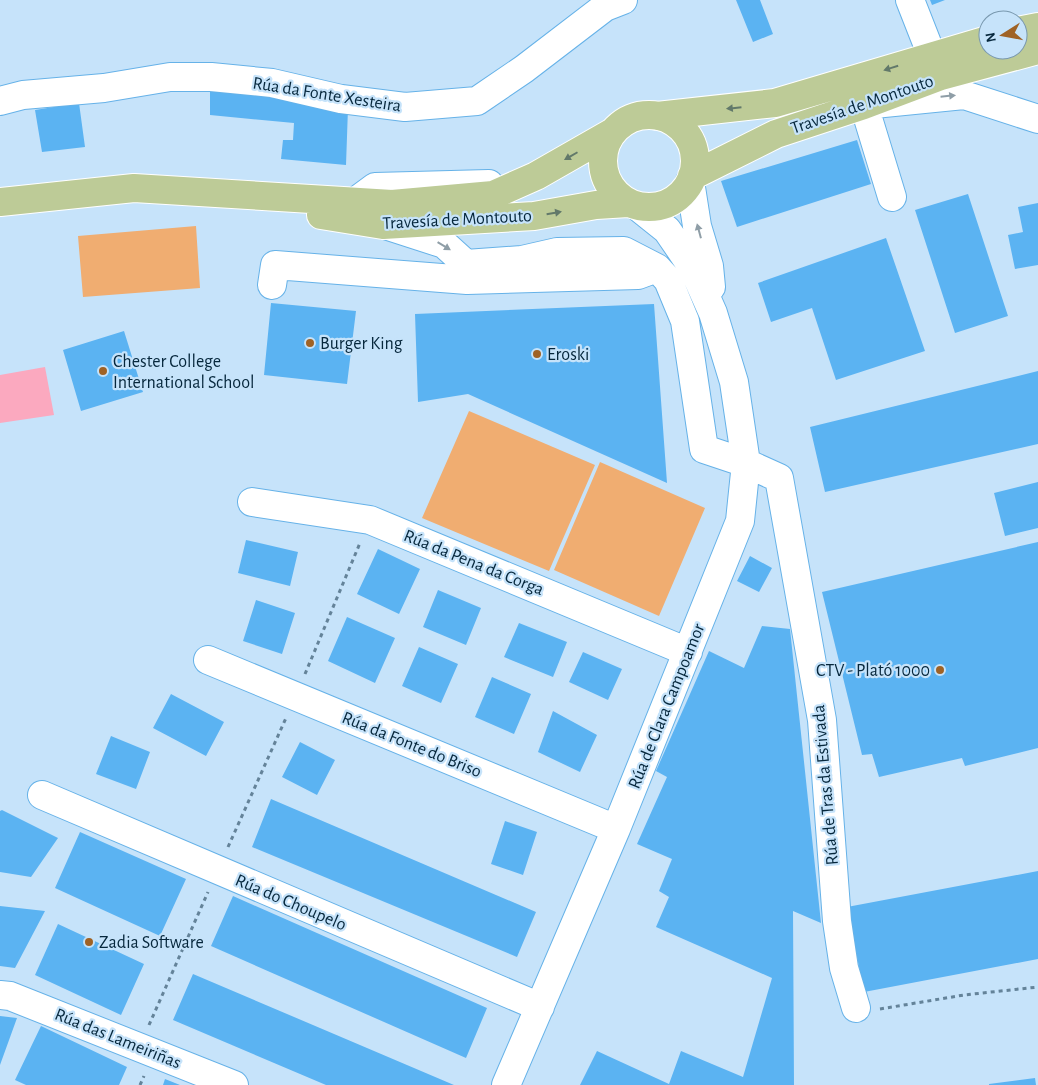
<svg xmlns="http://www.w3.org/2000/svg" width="1038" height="1085" font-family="'Alegreya Sans',sans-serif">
	<rect width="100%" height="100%" fill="#c6e3fa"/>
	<path fill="#f0ad71" d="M196 226 200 288 83 297 78 236Z
		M469 411 595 465 549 571 422 518Z
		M600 462 705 508 659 616 554 570Z"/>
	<path fill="#fba9bf" d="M45 367 54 415 0 423V375Z"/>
	<path fill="#5bb3f2" d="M736 0H760L773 34 753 42Z
		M930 0H945L932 5Z
		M210 86 348 108 346 165 281 159 283 140H293L294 123 210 115Z
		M79 103 85 147 42 152 35 110Z
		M857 140 871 184 737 227 721 181Z
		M968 194 1008 316 955 333 915 210Z
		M1038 203V265L1015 269 1008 235 1023 232 1018 207Z
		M886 238 925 351 836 380 812 308 771 322 758 283Z
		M271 303 356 311 347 384 264 375Z
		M654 304 667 483 468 394 418 402 415 314Z
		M124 331 143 392 81 411 63 350Z
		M1038 371V444L825 492 810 427Z
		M1038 482V528L1005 536 994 493Z
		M246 540 298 552 290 586 238 573Z
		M1038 542V748L965 766 962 758 879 777 872 754 862 755 822 592Z
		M378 549 420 569 399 614 357 594Z
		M750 556 772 568 759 592 737 581Z
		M438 590 481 608 466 645 423 627Z
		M256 600 295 613 282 654 243 641Z
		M347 617 395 638 375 683 328 661Z
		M519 623 567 642 553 677 504 657Z
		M762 626 790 629 821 923 793 911 794 1085H580L597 1051 669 1084 681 1051 743 1077 772 978 656 927 669 897 659 891 672 859 637 844 667 777 656 771 709 651 744 668Z
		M419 647 458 664 441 703 402 686Z
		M583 652 622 669 608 700 569 682Z
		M492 677 531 694 514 734 475 717Z
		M171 694 224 722 206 756 153 728Z
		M553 711 597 735 580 772 538 752Z
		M111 736 150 752 136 789 96 774Z
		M300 742 335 760 317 795 282 777Z
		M271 799 536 912 517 957 252 847Z
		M2 810 58 838 31 877 0 872V811Z
		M505 821 537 832 523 875 491 864Z
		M80 832 186 879 160 936 55 888Z
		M1038 871V959L864 992 847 907Z
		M233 896 487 1008 466 1058 211 946Z
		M0 906 45 911 15 968 0 966Z
		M58 924 144 964 121 1015 35 975Z
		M193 974 454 1085H326L173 1020Z
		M0 1016 17 1018 0 1065Z
		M41 1026 127 1067 119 1085H26L15 1080Z
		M1035 1078 1036 1085H989V1084Z
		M165 1079 180 1085H163Z"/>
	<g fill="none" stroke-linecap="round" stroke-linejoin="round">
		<g stroke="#66b2e8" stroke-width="30">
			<path id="minor" d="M910 0 932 56
				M0 101 23 95 104 88 170 77H211L272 83 341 99 405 107 477 101 524 69 605 7 623 0
				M690 181 697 226 709 266 711 287
				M892 197 864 105 964 95 1038 119
				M356 201 375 187 489 184
				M385 225 444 244 466 264 467 280
				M466 264 522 260 557 252 624 251 657 268 668 280 685 321 704 449 746 463 779 478 822 720 837 921 844 968 856 1008
				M272 285 275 265 467 280 638 275 657 268
				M252 502 370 520 688 652
				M208 660 616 829
				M42 795 540 1007
				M0 995 10 996 234 1085
				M506 1085 616 829 740 521 746 463 734 382 713 313 693 268 667 230 637 206"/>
		</g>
		<g stroke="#fff" stroke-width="30">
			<path id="major" d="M1018 31 1038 27
				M603 161a46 46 0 1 1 92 0a46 46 0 1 1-92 0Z
				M657 116 775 103 988 40
				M692 176 776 134 864 105 941 76 1038 50
				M0 202 134 188 392 204 493 195 536 176 613 132
				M321 215 383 225 534 216 596 205 628 203"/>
		</g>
		<path stroke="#648399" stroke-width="3" stroke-dasharray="4 4" stroke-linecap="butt" d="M305 674 360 543
			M228 847 286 718
			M880 1009 964 995 1038 987
			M149 1025 208 892
			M140 1085 144 1076"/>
		<use href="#minor" stroke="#fff" stroke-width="28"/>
		<use href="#major" stroke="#bdcb97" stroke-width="28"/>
	</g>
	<defs><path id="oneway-solid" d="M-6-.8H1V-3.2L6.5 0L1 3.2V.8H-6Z" transform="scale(1.25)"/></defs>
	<g fill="#62796a">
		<use href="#oneway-solid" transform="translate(891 68) rotate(163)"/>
		<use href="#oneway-solid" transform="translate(734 108) rotate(174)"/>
		<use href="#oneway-solid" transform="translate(571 156) rotate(150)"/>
		<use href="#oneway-solid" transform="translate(554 213) rotate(-10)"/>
	</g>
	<g fill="#8f9ea7">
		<use href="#oneway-solid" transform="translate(948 96) rotate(-6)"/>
		<use href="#oneway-solid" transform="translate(699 231) rotate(-105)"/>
		<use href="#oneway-solid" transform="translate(444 246) rotate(31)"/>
	</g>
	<g fill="#9f6225" stroke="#c6e3fa" stroke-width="2">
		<circle cx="310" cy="343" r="5"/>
		<circle cx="537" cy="354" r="5"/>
		<circle cx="103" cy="371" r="5"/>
		<circle cx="940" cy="670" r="5"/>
		<circle cx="89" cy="942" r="5"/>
	</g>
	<g text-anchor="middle" stroke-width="4.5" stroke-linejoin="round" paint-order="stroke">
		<g font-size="18" fill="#06273c" stroke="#c6e3fa">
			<text transform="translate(327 94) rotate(9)" y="6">Rúa da Fonte Xesteira</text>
			<text transform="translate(862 104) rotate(-19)" y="6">Travesía de Montouto</text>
			<text transform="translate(457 219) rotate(-3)" y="6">Travesía de Montouto</text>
			<text transform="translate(474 562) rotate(22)" y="6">Rúa da Pena da Corga</text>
			<text transform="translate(666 706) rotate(-68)" y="6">Rúa de Clara Campoamor</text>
			<text transform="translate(412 744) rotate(22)" y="6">Rúa da Fonte do Briso</text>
			<text transform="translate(825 785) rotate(-95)" y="6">Rúa de Tras da Estivada</text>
			<text transform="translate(291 902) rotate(23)" y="6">Rúa do Choupelo</text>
			<text transform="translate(118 1038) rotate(22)" y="6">Rúa das Lameiriñas</text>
		</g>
		<g font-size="18" fill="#06273c" stroke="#c6e3fa" text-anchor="start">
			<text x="320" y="349">Burger King</text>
			<text x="547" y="360">Eroski</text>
			<text x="113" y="367">Chester College<tspan x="113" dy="21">International School</tspan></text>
			<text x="930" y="676" text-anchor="end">CTV - Plató 1000</text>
			<text x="99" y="948">Zadia Software</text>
		</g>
	</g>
	<g transform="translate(1003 35) rotate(259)"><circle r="24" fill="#c6e3fa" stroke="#7998ae"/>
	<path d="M0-4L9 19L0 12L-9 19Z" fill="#9f6225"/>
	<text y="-8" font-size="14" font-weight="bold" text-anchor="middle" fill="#06273c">N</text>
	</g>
</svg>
